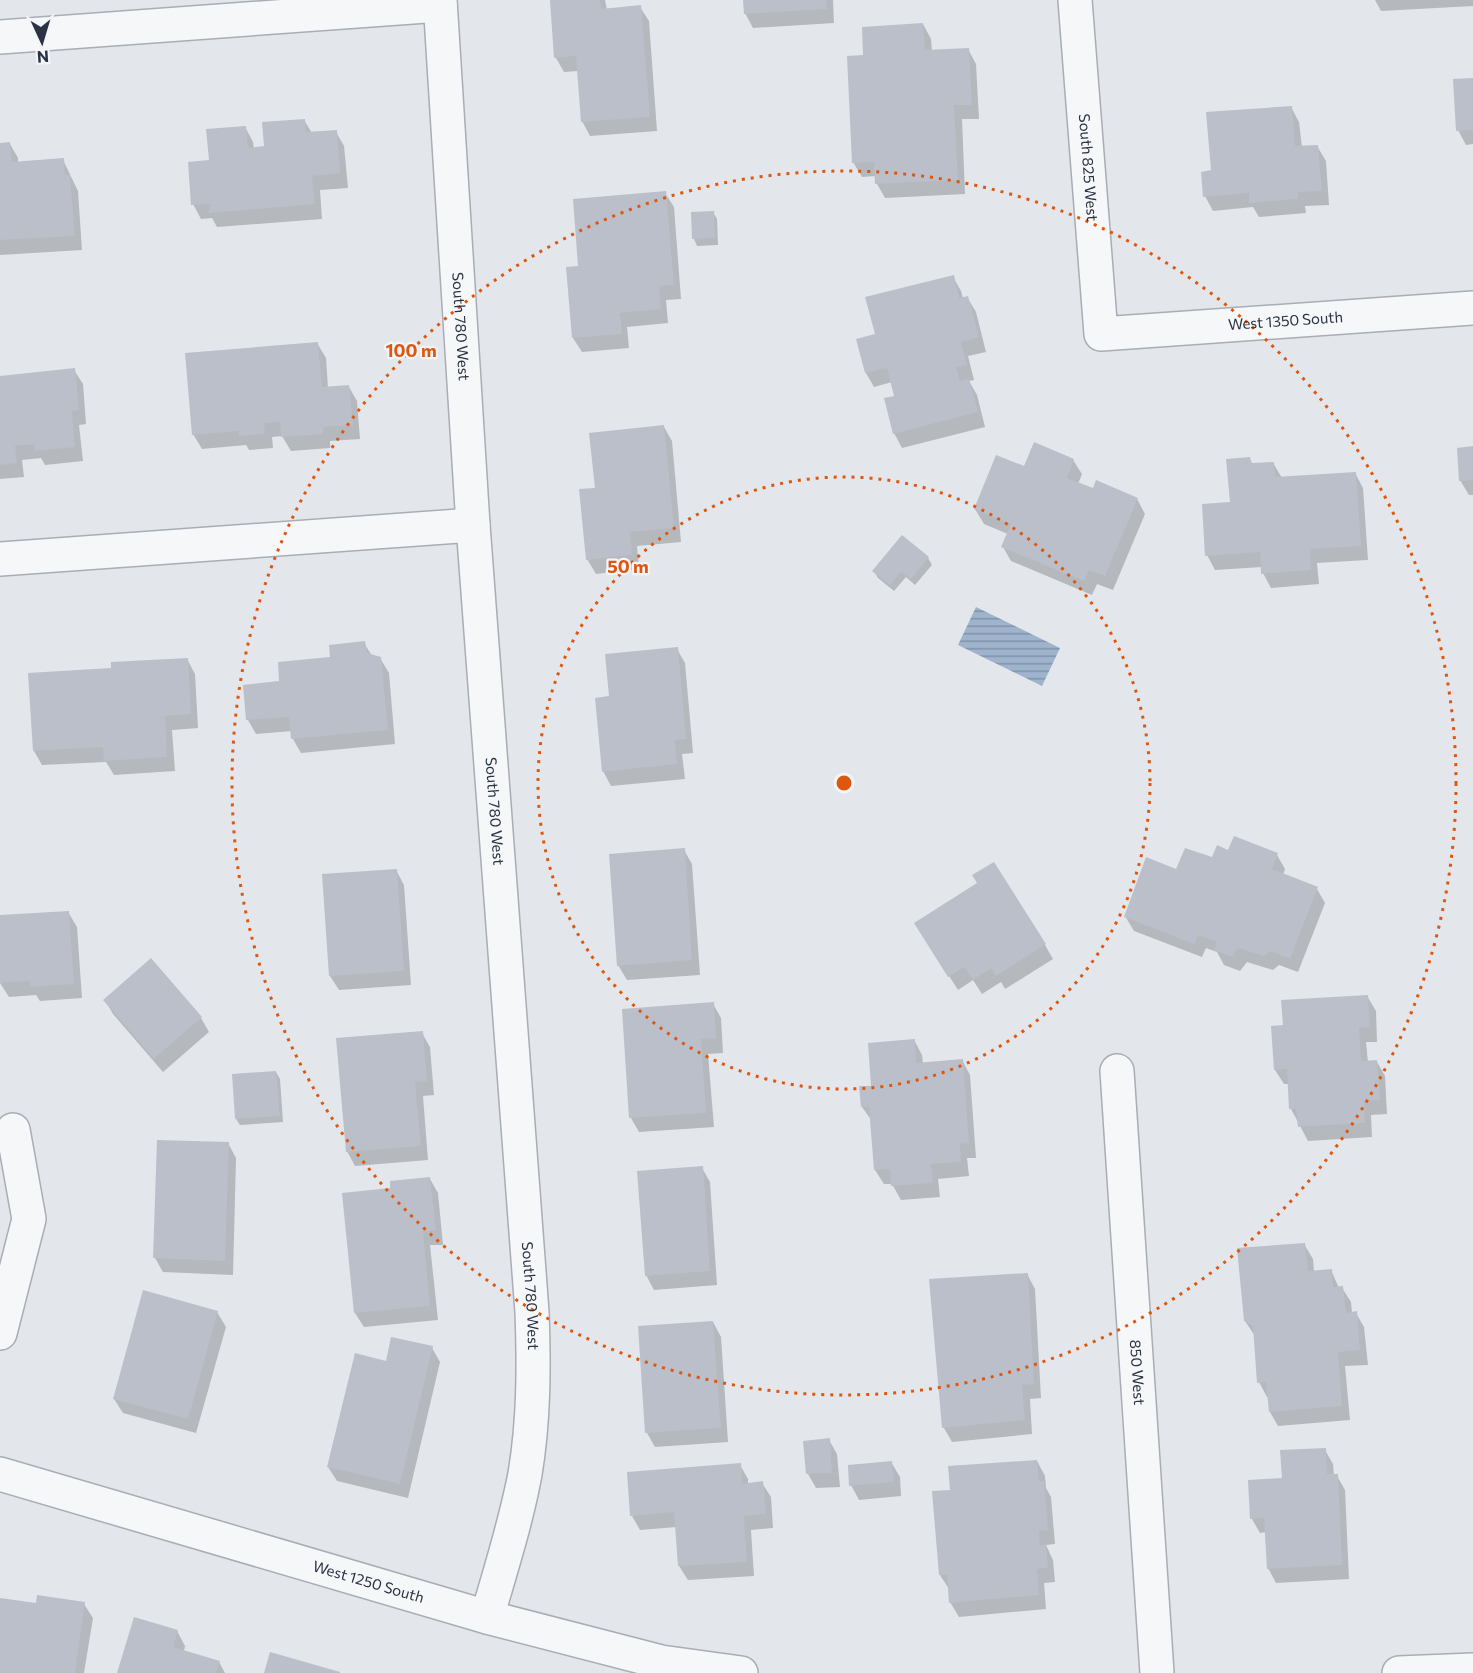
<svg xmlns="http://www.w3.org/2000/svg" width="1473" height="1673" font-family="Commissioner,sans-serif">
	<defs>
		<pattern id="water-rules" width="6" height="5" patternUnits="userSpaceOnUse" patternTransform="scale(1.5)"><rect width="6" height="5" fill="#9eb3cc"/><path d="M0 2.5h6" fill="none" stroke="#8192a7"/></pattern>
	</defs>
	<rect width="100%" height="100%" fill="#e3e6eb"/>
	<path fill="url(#water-rules)" d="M976 607 1060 648 1042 686 958 645Z"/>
	<path fill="#0003" d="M551 0H605L607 10 640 7 649 21 657 131 590 136 582 121 578 71 564 72 556 58Z
		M744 0H833L834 23 753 28 745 13Z
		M1375 0H1473V6L1381 11Z
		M923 24 931 39 932 51 968 49 976 64 979 119H962L965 194 885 198 877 184 876 176 862 177 853 162 865 56Z
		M1473 79V144L1466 145 1458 130Z
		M1291 107 1299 122 1302 147 1317 146 1326 161 1329 205 1305 206 1306 213 1259 217 1253 207 1213 211 1205 196 1213 172Z
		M304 120 312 133 336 132 344 146 348 188 320 190 322 219 217 227 212 218 201 219 193 204 211 161 245 127 253 142 254 149 266 147Z
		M0 144H10L18 158V163L63 160 78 191 82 250 0 255Z
		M665 193 674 207 681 299 666 300 668 323 627 327 629 348 582 352 573 338 567 268 580 267Z
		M713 212 717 219 718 245 697 246 694 239 693 213Z
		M953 277 961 291 963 298 967 297 976 312 986 352 968 356 974 380 969 381 977 395 985 427 902 448 894 433 896 397 892 382 874 387 866 373 877 335Z
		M317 343 326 358 328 388 349 387 357 401 360 439 330 441V448L291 451 282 436 272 437 273 448 249 450 246 445 202 449 193 434Z
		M74 370 83 384 86 424 79 425 83 461 45 465 41 458 22 460 24 477 0 479V377Z
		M664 427 672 441 681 542 637 546 639 569 596 574 587 559 596 490Z
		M1473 448V495H1469L1460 480Z
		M1250 459 1253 465 1273 463 1282 478 1355 473 1363 488 1368 560 1317 563 1319 584 1271 588 1263 573 1262 567 1215 570 1207 555 1231 504Z
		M1073 460 1082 474 1078 484 1093 490 1137 499 1145 514 1113 590 1097 584 1092 595 1011 561 1003 547 1008 534 984 524 975 509 1025 468Z
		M902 537 928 558 932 565 915 585 906 577 894 591 878 578 874 571Z
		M364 643 372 656 380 658 389 673 395 744 301 753 293 739 292 731 256 734 248 720 244 687 281 683Z
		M677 649 685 663 693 753 682 754 685 779 611 786 603 771 610 698Z
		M187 659 195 674 198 728 172 730 175 771 114 775 106 762 42 765 34 751 113 670Z
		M684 850 692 864 700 975 627 980 618 965Z
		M1229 852 1277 855 1285 869 1283 875 1317 889 1325 903 1298 972 1279 965 1273 970 1247 962 1240 971 1224 965 1217 952 1206 948 1202 957 1134 931 1125 916 1177 871 1212 859Z
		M396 870 404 885 411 985 339 990 330 976Z
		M68 912 77 927 82 998 40 1001 36 995 9 997 0 983V917Z
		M925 938 1045 945 1053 959 1005 989 1001 982 982 994 973 980 958 990Z
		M1367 996 1376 1011 1377 1042H1366L1368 1063 1377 1062 1385 1076 1387 1114 1371 1115 1372 1137 1308 1141 1291 1109 1289 1084H1284L1275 1070 1284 1027Z
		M105 1000 201 1018 209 1032 163 1072 113 1014Z
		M713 1004 721 1018 723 1053 708 1054 714 1127 639 1132 631 1118Z
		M422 1033 430 1047 434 1095 423 1096 428 1160 355 1166 347 1151Z
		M914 1040 922 1055 923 1064 962 1060 970 1075 976 1158H967L969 1176 938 1179 940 1197 901 1200 892 1184H884L875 1170 872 1121 862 1107 873 1087Z
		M276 1072 280 1079 283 1122 240 1125 236 1119Z
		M228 1143 236 1158 233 1275 163 1272 155 1258Z
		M702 1168 710 1182 717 1285 654 1290 646 1275Z
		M430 1179 438 1193 443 1245H430L438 1320 364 1327 355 1313 392 1189Z
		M1304 1244 1313 1259 1314 1272 1331 1270 1339 1288H1342L1351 1302 1352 1313H1356L1364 1327 1368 1365 1345 1366 1350 1420 1278 1426 1270 1412 1269 1397H1267L1259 1382 1255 1336 1245 1321Z
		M1027 1274 1035 1289 1041 1398 1030 1399 1032 1434 952 1442 944 1428Z
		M217 1312 226 1327 196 1433 123 1413 114 1399Z
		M713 1322 721 1337 728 1442 655 1447 647 1433Z
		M432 1348 440 1362 408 1498 337 1481 328 1467 387 1362Z
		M829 1440 837 1454 840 1487 816 1488 808 1474Z
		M1325 1450 1333 1464 1334 1476H1337L1345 1490 1349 1579 1276 1583 1268 1568 1266 1532 1260 1533 1252 1519 1283 1479Z
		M1037 1461 1045 1476 1046 1488 1051 1497 1055 1544 1046 1545 1053 1560 1055 1582 1044 1583 1046 1609 959 1617 950 1602 949 1589 940 1575 933 1493 952 1491Z
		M891 1462 900 1477 901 1496 859 1500 851 1485Z
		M740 1465 748 1479V1484L762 1483 771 1497 773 1528 751 1530 754 1576 688 1580 679 1566 677 1527 640 1530 632 1516Z
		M0 1599 38 1605 84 1604 93 1618 84 1673H0Z
		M177 1631 185 1646 184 1651 219 1662 225 1673H119Z"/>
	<path fill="#babfc9" d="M550 0H600L601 9 641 5 650 117 581 122 576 56 554 58Z
		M743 0H826L827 9 744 14Z
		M923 23 925 50 969 48 972 105H954L958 180 875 184 874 162 852 163 847 56 863 55 862 27Z
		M1473 78V130L1456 131 1453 79Z
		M1292 106 1295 146 1318 145 1322 191 1298 192V199L1249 203V193L1203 197 1201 172 1211 170 1206 112Z
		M305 119 306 132 337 130 340 173 312 176 315 204 208 213 211 204 191 205 188 162 209 160 206 129 246 126 248 148 264 146 262 122Z
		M10 142 12 162 64 158 65 175H70L75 236 0 240V143Z
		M666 191 674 285 659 286 661 309 620 313 622 334 572 338 566 267 578 266 573 199Z
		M714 211 715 238 692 239 691 212Z
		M954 275 959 298 968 296 979 337 961 342 967 365 956 367 960 381 969 379 978 412 893 434 884 398 894 396 887 368 865 373 856 339 875 334 865 297Z
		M318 342 322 387 349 385 353 425 323 427V434L281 437 280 422 264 423 265 434 239 436 238 431 192 435 185 353Z
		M75 368 79 410 72 411 75 447 35 451 34 444 15 446 17 463 0 465V376Z
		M664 425 674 528 630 532 632 555 586 560 579 489 595 488 589 433Z
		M1034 442 1074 459 1067 478 1093 488 1096 480 1138 498 1105 576 1089 570 1084 581 1001 547 1011 524 974 509 996 455 1024 466Z
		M1473 446V480L1459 481 1457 448Z
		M1250 457 1251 463 1274 462 1275 477 1356 472 1361 546 1310 549 1311 570 1261 574 1260 552 1205 556 1202 504 1230 502 1226 459Z
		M902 535 929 557 911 579 901 572 890 585 872 571Z
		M365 641 367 653 381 657 388 730 291 739 289 717 246 720 243 685 279 681 278 662 330 657 329 645Z
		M678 647 686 739 675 740 677 764 602 772 595 698 609 696 605 654Z
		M188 658 191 714 165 716 167 757 104 761 103 747 33 751 28 673 111 668V662Z
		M1234 836 1278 853 1272 869 1318 887 1290 959 1270 951 1264 956 1238 948 1232 957 1214 950 1217 942 1198 935 1194 944 1124 917 1146 857 1176 869 1185 848 1212 857 1217 845 1228 850Z
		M685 848 692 960 617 966 609 854Z
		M994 862 1046 944 996 976 991 968 973 980 964 967 948 977 914 923 977 883 972 875Z
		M397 869 404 971 329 976 322 874Z
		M69 911 74 984 30 987 29 981 0 983V915Z
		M151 958 202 1017 154 1059 103 1000Z
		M1368 995 1370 1027 1359 1028 1361 1061 1377 1060 1380 1100 1364 1101 1365 1123 1298 1127 1296 1109H1289L1287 1069 1274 1070 1271 1026 1283 1025 1281 1000Z
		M714 1002 716 1038 701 1039 706 1113 629 1118 622 1009Z
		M423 1031 427 1081 415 1082 421 1146 346 1152 336 1038Z
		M915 1039 916 1063 963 1059 969 1143 960 1144 961 1162 931 1164 933 1183 891 1186 890 1169 874 1170 869 1107H861L859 1086H871L868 1043Z
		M276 1071 280 1116 235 1119 232 1074Z
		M157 1140 229 1142 225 1261 153 1258Z
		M703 1166 710 1271 645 1276 637 1171Z
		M430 1177 436 1230 423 1231 430 1306 354 1313 342 1193 390 1188V1181Z
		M1305 1243 1308 1271 1332 1269 1333 1287 1343 1286 1346 1313 1357 1311 1360 1350 1338 1352 1342 1406 1269 1412 1266 1382 1257 1383 1253 1326 1244 1321 1237 1248Z
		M1028 1273 1034 1384 1022 1385 1025 1420 942 1428 929 1279Z
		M143 1290 218 1311 188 1419 113 1399Z
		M713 1321 721 1428 645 1433 638 1326Z
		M391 1337 433 1346 400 1484 327 1467 355 1353 386 1361Z
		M830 1438 832 1473 806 1474 803 1441Z
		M1326 1448 1327 1474H1338L1342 1565 1267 1569 1264 1518 1250 1519 1248 1480 1282 1478 1280 1450Z
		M1037 1460 1039 1481H1044L1048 1530 1039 1531 1040 1545 1046 1544 1048 1568 1037 1569 1039 1595 949 1603 947 1575H939L932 1491 950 1490 948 1466Z
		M892 1461 894 1482 849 1486 848 1465Z
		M741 1463 742 1484 763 1481 766 1514 744 1516 747 1562 678 1566 674 1512 630 1516 627 1472Z
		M37 1595 85 1602 75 1673H0V1598L36 1603Z
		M134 1617 178 1630 173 1647 220 1661 216 1673H117Z
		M270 1652 340 1672V1673H264Z"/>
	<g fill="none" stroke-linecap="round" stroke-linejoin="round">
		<g stroke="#a8adb6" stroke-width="36">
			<g id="minor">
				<path id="s1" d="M440 0 473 525 532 1312C534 1366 534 1420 525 1474 516 1522 501 1569 487 1617"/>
				<path id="s2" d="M1075 0 1101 334 1473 308"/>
				<path d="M0 37 440 5"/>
				<path d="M0 559 473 525"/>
				<path id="s3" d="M1117 1071 1157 1673"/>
				<path d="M0 1333 29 1219 13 1130"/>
				<path id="s4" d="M0 1474 487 1617 661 1662 741 1673"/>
				<path d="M1399 1673 1473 1670"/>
			</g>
		</g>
		<use href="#minor" stroke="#f6f7f9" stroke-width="33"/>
	</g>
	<g fill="none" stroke="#de570f" stroke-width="3" stroke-dasharray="3 6">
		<circle cx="844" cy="783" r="306"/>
		<circle cx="844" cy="783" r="612"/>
	</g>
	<g text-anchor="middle" stroke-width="4.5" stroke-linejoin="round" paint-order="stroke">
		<g font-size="15" fill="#2a3344" stroke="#f3f5f8">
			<text dy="5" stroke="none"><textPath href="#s2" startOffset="168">South 825 West</textPath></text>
			<text dy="5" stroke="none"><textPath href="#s2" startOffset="520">West 1350 South</textPath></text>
			<text dy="5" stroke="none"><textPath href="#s1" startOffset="327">South 780 West</textPath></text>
			<text dy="5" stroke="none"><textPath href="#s1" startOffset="813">South 780 West</textPath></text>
			<text dy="5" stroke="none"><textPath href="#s1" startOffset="1299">South 780 West</textPath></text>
			<text dy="5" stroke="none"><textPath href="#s3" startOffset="302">850 West</textPath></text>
			<text dy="5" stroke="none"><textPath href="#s4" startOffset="384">West 1250 South</textPath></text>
		</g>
	</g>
	<circle cx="844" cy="783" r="9" fill="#de570f" stroke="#f3f5f8" stroke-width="3"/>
	<g font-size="18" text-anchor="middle" font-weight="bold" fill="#de570f" stroke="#f3f5f8" stroke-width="4.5" stroke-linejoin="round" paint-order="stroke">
		<text x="411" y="357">100 m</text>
		<text x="628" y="573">50 m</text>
	</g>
	<g transform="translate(42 42) rotate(176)" stroke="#f3f5f8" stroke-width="4.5" paint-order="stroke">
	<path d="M0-4.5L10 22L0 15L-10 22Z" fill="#2a3344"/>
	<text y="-9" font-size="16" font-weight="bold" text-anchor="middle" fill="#2a3344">N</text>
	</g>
</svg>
